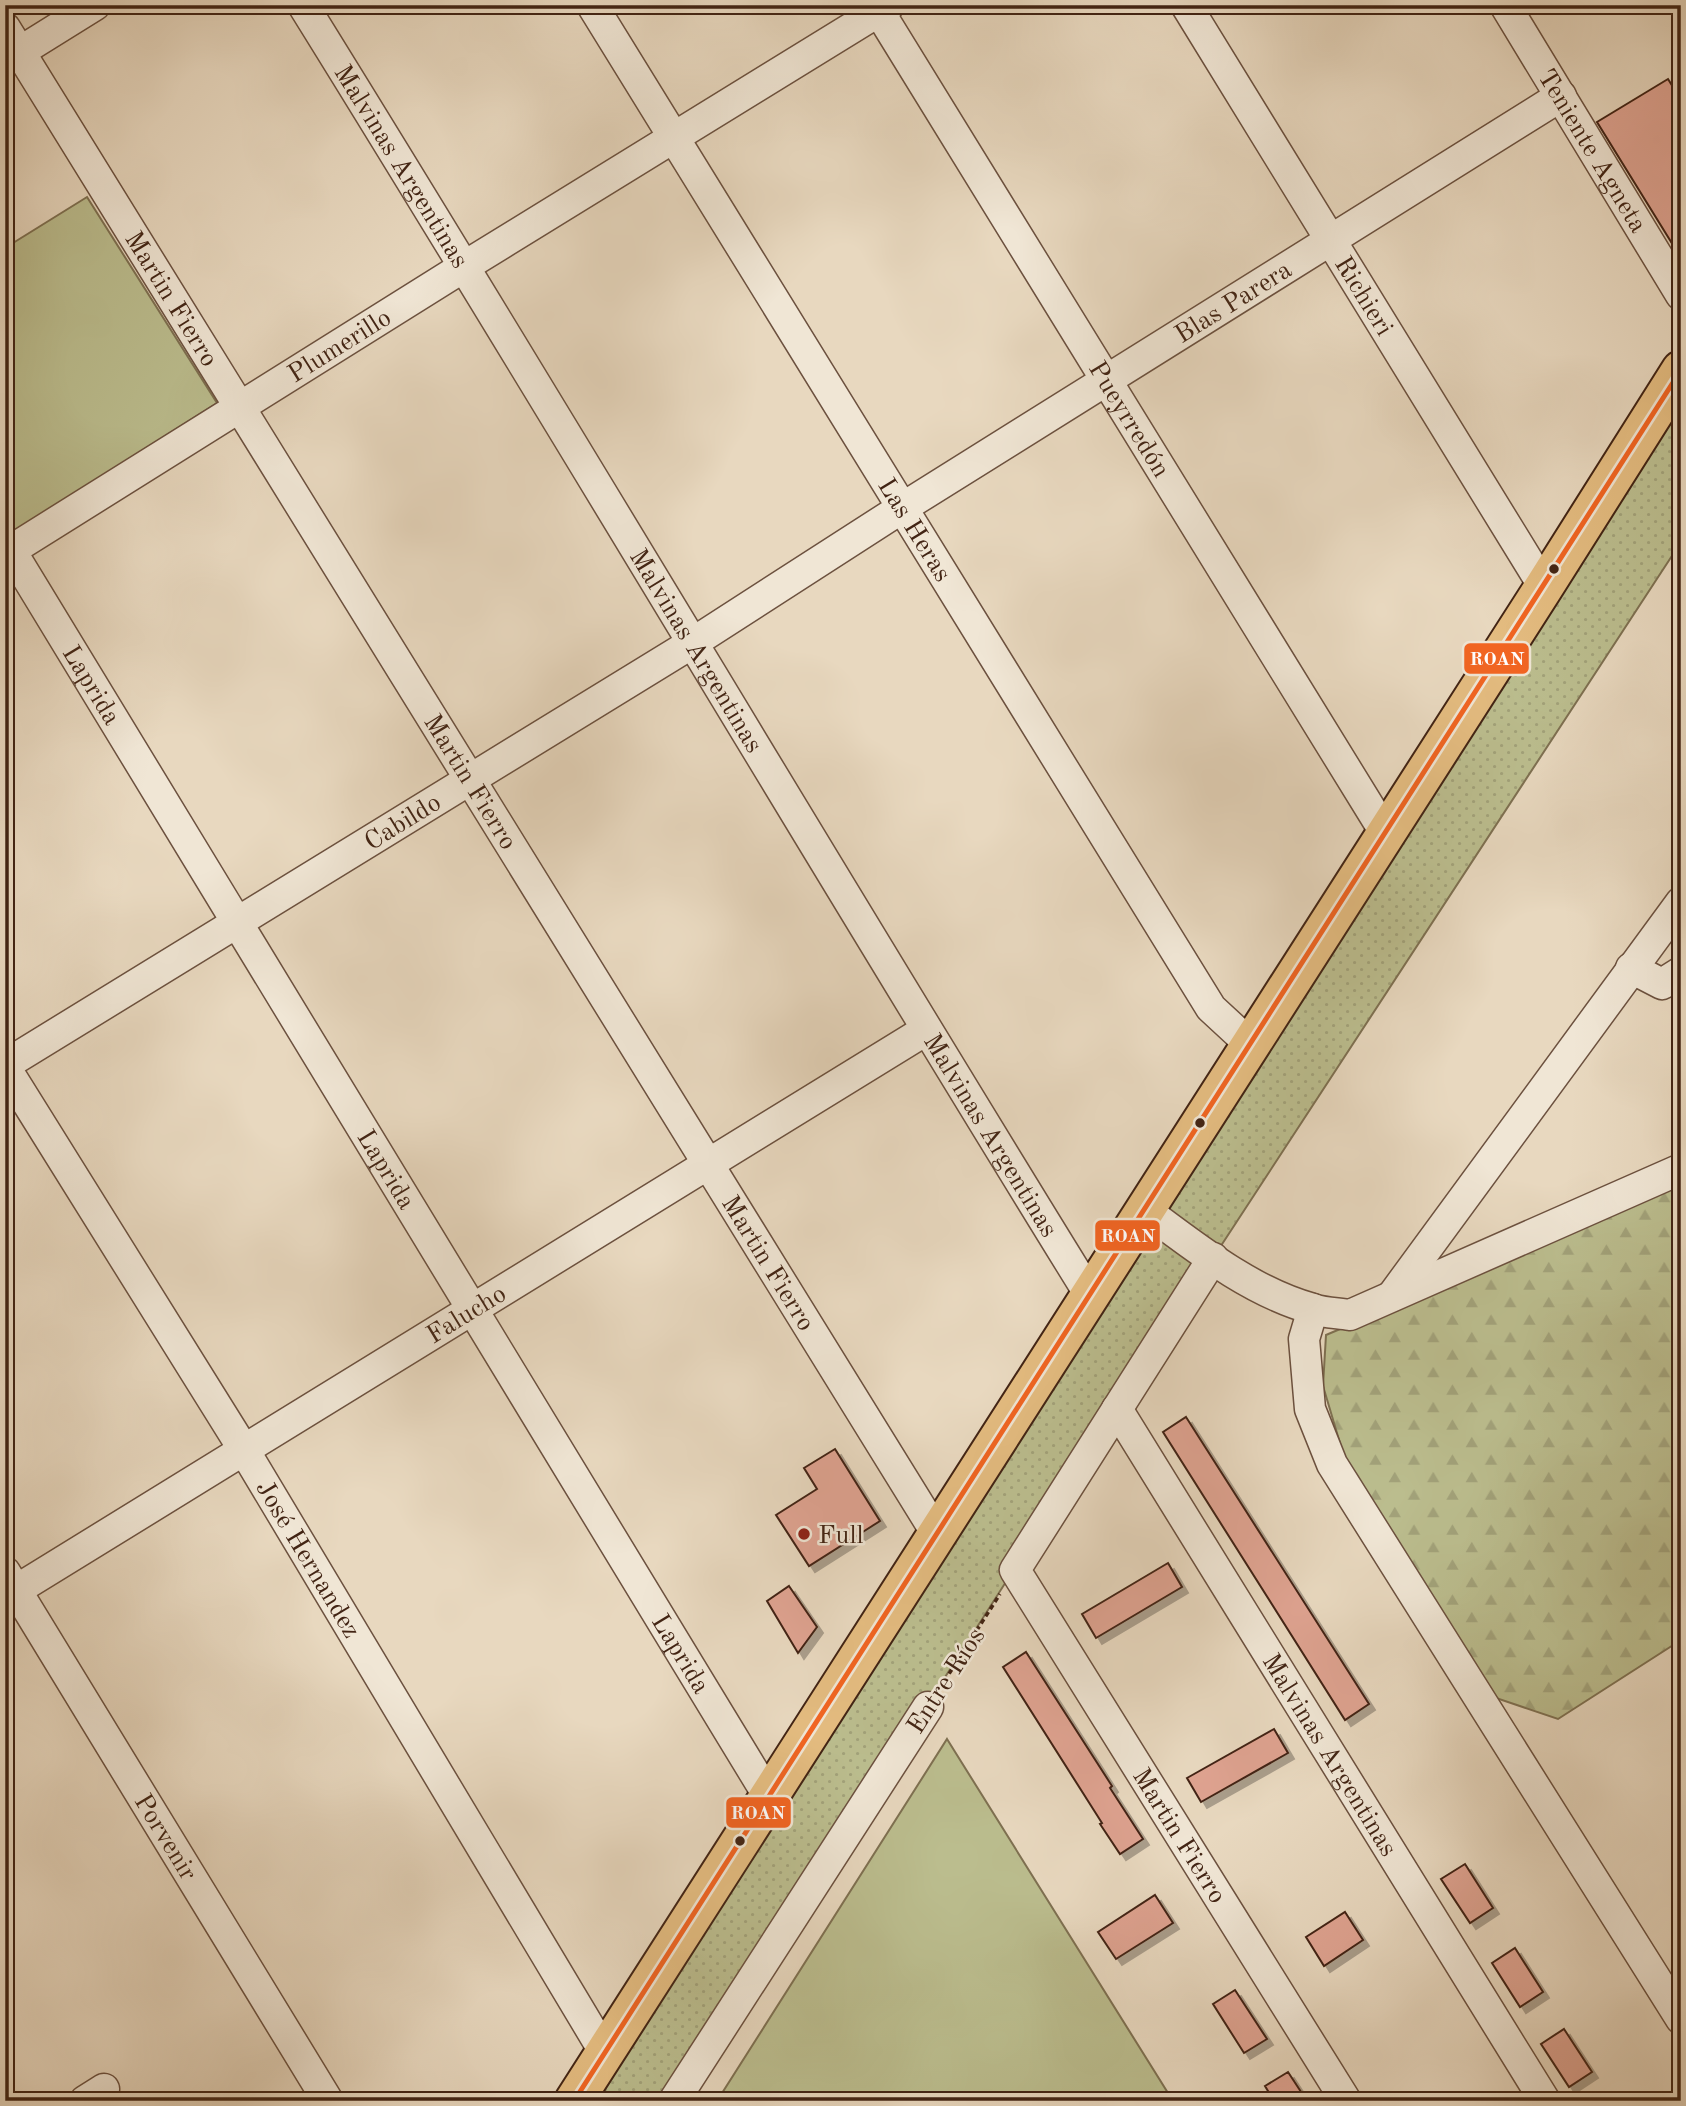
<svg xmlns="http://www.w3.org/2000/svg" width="1686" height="2106" font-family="'Old Standard TT',serif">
	<defs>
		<pattern id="grass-dots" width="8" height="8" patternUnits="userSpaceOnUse" patternTransform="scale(1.75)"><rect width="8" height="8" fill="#bbbd8e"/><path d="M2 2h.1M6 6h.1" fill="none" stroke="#a2a27a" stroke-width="1.8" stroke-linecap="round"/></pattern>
		<pattern id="forest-firs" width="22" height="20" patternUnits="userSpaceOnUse" patternTransform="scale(1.75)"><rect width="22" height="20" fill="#bbbd8e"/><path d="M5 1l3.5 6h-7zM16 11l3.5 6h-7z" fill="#a2a27a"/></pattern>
		<filter id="shadow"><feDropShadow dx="6" dy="6" stdDeviation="0" flood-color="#0004"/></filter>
	</defs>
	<rect width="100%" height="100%" fill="#e8d8bf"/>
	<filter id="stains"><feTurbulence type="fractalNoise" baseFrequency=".00286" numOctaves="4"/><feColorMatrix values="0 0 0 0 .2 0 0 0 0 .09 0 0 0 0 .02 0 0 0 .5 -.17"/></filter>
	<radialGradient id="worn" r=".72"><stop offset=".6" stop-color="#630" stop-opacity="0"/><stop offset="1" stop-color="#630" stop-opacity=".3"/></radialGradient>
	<path fill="url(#grass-dots)" stroke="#7e7051" stroke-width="2" d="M1681 370V542L1213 1258 674 2101H574Z"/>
	<path fill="url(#forest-firs)" stroke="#7e7051" stroke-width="2" d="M1681 1184V1640L1558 1719 1490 1696 1345 1460 1323 1386 1326 1335Z"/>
	<path fill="#bbbd8e" stroke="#7e7051" stroke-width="2" d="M87 197 217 403 14 532 5 517V248Z
		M947 1739 1173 2101H717Z"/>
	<path fill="#dfa391" stroke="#422414" stroke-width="2" filter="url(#shadow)" d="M1668 79 1681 100V258L1597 122Z
		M1186 1417 1369 1704 1345 1720 1163 1432Z
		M835 1449 880 1521 809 1566 776 1515 817 1489 804 1468Z
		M1168 1563 1182 1587 1096 1638 1082 1614Z
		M789 1586 817 1627 798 1653 767 1601Z
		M1026 1652 1112 1786 1110 1788 1143 1839 1120 1854 1100 1824 1102 1823 1003 1667Z
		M1274 1729 1288 1753 1201 1802 1187 1778Z
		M1465 1864 1493 1908 1470 1923 1441 1879Z
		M1155 1895 1173 1923 1116 1959 1098 1932Z
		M1345 1912 1363 1940 1324 1966 1306 1937Z
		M1515 1948 1543 1992 1520 2007 1492 1963Z
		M1235 1990 1267 2039 1244 2053 1213 2004Z
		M1564 2029 1592 2072 1569 2087 1541 2044Z
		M1288 2072 1307 2101H1274L1265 2086Z"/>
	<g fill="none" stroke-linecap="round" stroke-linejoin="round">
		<g stroke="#6c513f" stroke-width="33">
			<g id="minor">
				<path id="s1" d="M303 5C569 433 825 867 1090 1295"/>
				<path id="s2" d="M592 5 1211 1008 1251 1045"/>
				<path id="s3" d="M875 5 1386 834"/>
				<path id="s4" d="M1186 5 1544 587"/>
				<path id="s5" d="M1505 5 1681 295"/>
				<path id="s6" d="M5 28 937 1534"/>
				<path d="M5 61 95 5"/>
				<path id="s7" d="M5 541 769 1797"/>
				<path id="s8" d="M5 554 465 266 889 5"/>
				<path d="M1631 968 1662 984 1681 972"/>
				<path id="s9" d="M5 1065 694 642 902 508 1561 96"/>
				<path id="s10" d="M5 1067 244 1450 605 2053"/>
				<path d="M1145 1210C1196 1248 1251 1292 1313 1309 1324 1313 1338 1313 1350 1315L1681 1169"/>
				<path id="s11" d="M1213 1258 1015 1570 1346 2101"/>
				<path d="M1392 1296 1681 902"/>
				<path d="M1313 1309 1304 1339 1310 1409 1332 1464 1681 2019"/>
				<path id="s12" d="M1117 1409 1545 2101"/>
				<path id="s13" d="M5 1572 328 2101"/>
				<path id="s14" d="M5 1597 926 1030"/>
				<path d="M85 2101 104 2089"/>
				<path d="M674 2101 928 1707"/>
			</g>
		</g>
		<g stroke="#422414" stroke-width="42">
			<path id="major" d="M574 2101 1544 587 1681 370"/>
		</g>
		<path stroke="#422414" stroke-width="3.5" stroke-dasharray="5 3.5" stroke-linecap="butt" d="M940 1688 1000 1594"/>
		<use href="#minor" stroke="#f0e6d5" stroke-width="30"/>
		<use href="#major" stroke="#e4bc80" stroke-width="38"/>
		<g stroke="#f0e6d5" stroke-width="10">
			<path id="bus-1" d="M574 2101 1681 370"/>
		</g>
		<use href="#bus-1" stroke="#f26522" stroke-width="5"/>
	</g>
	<g fill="#422414" stroke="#f0e6d5" stroke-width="2.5">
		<circle cx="1554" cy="569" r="6"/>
		<circle cx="1200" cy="1123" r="6"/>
		<circle cx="740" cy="1841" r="6"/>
	</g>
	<circle fill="#8f2418" stroke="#f0e6d5" stroke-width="2.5" cx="804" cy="1534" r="7"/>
	<g text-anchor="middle" stroke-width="5" stroke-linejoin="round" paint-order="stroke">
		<g font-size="26" fill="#422414" stroke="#f0e6d5">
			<text dy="9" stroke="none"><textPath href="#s5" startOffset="170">Teniente Agneta</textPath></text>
			<text dy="9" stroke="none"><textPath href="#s1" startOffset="189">Malvinas Argentinas</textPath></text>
			<text dy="9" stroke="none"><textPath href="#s4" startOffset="341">Richieri</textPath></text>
			<text dy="9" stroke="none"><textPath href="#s6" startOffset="318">Martin Fierro</textPath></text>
			<text dy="9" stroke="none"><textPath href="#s9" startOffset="1446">Blas Parera</textPath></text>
			<text dy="9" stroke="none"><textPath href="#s8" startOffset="394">Plumerillo</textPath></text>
			<text dy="9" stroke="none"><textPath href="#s3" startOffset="486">Pueyrredón</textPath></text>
			<text dy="9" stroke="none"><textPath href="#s2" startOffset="616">Las Heras</textPath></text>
			<text dy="9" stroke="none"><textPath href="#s1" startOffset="756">Malvinas Argentinas</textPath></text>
			<text dy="9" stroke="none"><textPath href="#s7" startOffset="168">Laprida</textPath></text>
			<text dy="9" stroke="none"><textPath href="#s6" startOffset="886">Martin Fierro</textPath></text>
			<text dy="9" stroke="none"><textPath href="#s9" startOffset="466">Cabildo</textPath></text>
			<text dy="9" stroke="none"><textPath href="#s1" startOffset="1323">Malvinas Argentinas</textPath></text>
			<text dy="9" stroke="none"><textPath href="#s7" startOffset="735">Laprida</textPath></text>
			<text dy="9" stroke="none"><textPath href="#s6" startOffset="1452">Martin Fierro</textPath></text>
			<text dy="9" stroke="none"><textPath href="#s14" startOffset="541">Falucho</textPath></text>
			<text dy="9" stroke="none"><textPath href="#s10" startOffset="578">José Hernandez</textPath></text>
			<text dy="9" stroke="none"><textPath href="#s7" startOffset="1302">Laprida</textPath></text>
			<text transform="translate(945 1680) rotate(-57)" y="9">Entre Ríos</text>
			<text dy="9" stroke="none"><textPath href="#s12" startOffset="406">Malvinas Argentinas</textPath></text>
			<text dy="9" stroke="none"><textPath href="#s11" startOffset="682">Martin Fierro</textPath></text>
			<text dy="9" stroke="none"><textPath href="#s13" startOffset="310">Porvenir</textPath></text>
		</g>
		<g font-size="26" fill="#422414" stroke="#f0e6d5" text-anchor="start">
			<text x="818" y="1543">Full</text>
		</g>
	</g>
	<g stroke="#f0e6d5" stroke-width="2.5">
		<rect x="1463" y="642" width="67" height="33" rx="7" fill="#f26522"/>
		<rect x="1094" y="1219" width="67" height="33" rx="7" fill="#f26522"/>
		<rect x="725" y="1796" width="67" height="33" rx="7" fill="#f26522"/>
	</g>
	<g font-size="19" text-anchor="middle" font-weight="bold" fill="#fff">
		<text x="1497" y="665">ROAN</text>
		<text x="1128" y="1242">ROAN</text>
		<text x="758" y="1819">ROAN</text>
	</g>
	<rect width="1686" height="2106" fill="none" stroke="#e8d8bf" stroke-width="28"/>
	<rect x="7" y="7" width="1672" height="2092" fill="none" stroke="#422414" stroke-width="3.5"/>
	<rect x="14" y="14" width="1658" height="2078" fill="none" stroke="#422414" stroke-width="2"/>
	<rect width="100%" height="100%" filter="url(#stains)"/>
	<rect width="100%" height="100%" fill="url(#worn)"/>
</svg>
